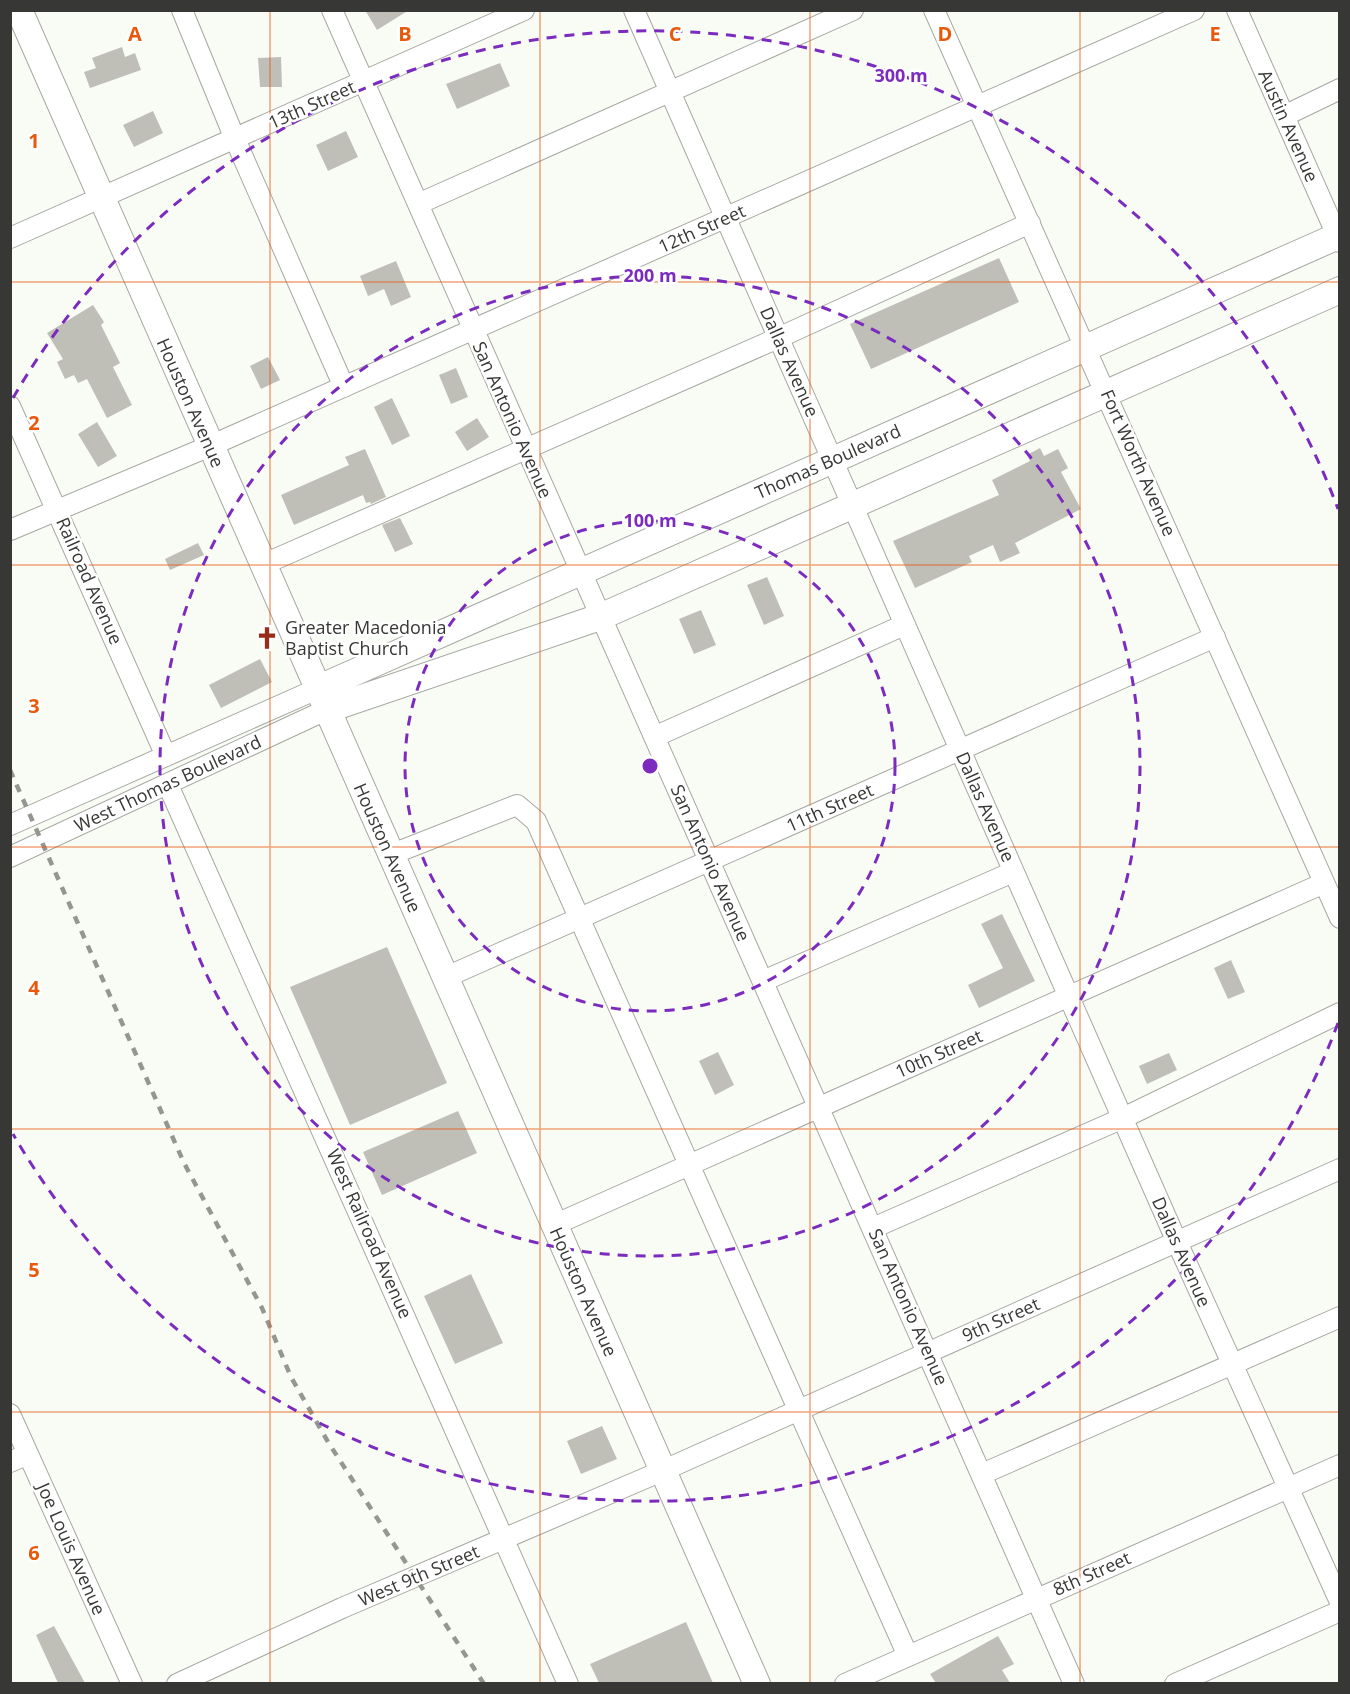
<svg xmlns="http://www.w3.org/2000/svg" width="1350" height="1694" font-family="'Open Sans',sans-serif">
	<rect width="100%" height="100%" fill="#f9fcf5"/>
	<path fill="#bfbfb8" d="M365 10H409L377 30Z
		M122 47 125 57 135 53 141 70 90 88 84 72 96 68 92 58Z
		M281 57 282 87H260L258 58Z
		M500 63 510 86 457 109 446 84Z
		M153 111 163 133 134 147 123 125Z
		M346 131 358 157 328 171 316 145Z
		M999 258 1019 302 871 369 850 324Z
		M396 261 411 297 391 306 384 289 368 296 360 276Z
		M93 305 104 322 101 325 120 363 113 367 132 405 107 418 87 379 78 383 74 375 65 379 57 362 63 359 47 333Z
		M268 357 280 380 261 389 250 366Z
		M456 368 468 397 451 404 439 375Z
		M392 398 410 436 392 445 374 407Z
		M477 418 489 437 467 451 455 432Z
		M97 422 117 456 98 467 78 434Z
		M1040 448 1044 456 1058 449 1068 468 1061 472 1081 509 1015 543 1020 553 1000 562 993 545 969 556 972 562 915 588 893 541 999 495 992 480 1030 461 1027 455Z
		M365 449 386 497 371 504 370 502 366 503 363 495 294 525 281 495 349 465 345 457Z
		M400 518 413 544 395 552 382 525Z
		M198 543 204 555 170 570 165 559Z
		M767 577 784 616 764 625 747 585Z
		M701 610 716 645 694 654 679 619Z
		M260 659 272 682 221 708 209 685Z
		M1002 914 1035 981 979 1008 968 985 1003 968 981 924Z
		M387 947 447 1083 350 1125 290 987Z
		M1231 960 1245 992 1228 999 1214 968Z
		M718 1052 734 1085 715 1095 699 1061Z
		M1169 1053 1177 1070 1147 1084 1139 1066Z
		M458 1111 477 1153 382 1195 363 1152Z
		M471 1274 503 1343 455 1364 424 1296Z
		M602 1426 617 1459 581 1474 567 1441Z
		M686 1622 713 1683H599L590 1664Z
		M54 1626 85 1683H58L36 1635Z
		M998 1636 1014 1664 1002 1670 1010 1683H936L930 1674Z"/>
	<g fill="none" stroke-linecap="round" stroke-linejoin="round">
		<g stroke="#a6a8a2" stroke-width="22">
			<path id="minor" d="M182 10 235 139 344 387
				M332 10 1074 1684
				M634 10 1177 1242 1340 1602
				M934 10 1340 918
				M1237 10 1340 242
				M1284 116 1340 89
				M418 204 853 10
				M10 238 524 10
				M10 406 166 756
				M10 530 210 446 1194 10
				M262 565 778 338 1030 223
				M654 737 904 625
				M168 785 568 1684
				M10 825 317 689
				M390 855 517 805 536 821 908 1656
				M10 857 326 710
				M444 978 1215 637
				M763 981 1013 872
				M554 1225 1324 883
				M873 1228 1123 1118 1340 1013
				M10 1414 132 1684
				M10 1462 28 1454
				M982 1474 1340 1317
				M177 1684 342 1608 662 1471 1340 1169
				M845 1684 1340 1465
				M1175 1684 1340 1611"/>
		</g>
		<g stroke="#a6a8a2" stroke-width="28">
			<path id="major" d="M19 10 757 1684
				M317 689 1340 235
				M326 710 600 617 1340 290"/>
		</g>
		<use href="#minor" stroke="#fff" stroke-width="20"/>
		<use href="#major" stroke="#fff" stroke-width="26"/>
		<path stroke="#949691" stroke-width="4.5" stroke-dasharray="8 8" stroke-linecap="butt" d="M10 770 184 1163 262 1308 291 1377 328 1442 484 1684"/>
	</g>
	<path fill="none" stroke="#e8590c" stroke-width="1.5" stroke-opacity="0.55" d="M270 10V1684M540 10V1684M810 10V1684M1080 10V1684M10 282H1340M10 565H1340M10 847H1340M10 1129H1340M10 1412H1340"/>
	<g fill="none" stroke="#7b2cbf" stroke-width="3" stroke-dasharray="10 8">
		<circle cx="650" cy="766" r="245"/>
		<circle cx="650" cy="766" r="490"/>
		<path d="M1338 1023A735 735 0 0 1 13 1134M13 398A735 735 0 0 1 1338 509"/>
	</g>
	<defs>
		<g id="church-bare" transform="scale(1.8)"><path d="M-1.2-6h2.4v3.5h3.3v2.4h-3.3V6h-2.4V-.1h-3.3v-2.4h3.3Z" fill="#962d1a" stroke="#fff" stroke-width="2.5" paint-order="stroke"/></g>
	</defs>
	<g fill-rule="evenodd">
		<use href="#church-bare" x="267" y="638"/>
	</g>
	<g text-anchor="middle" stroke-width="5" stroke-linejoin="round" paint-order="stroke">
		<g font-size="18" fill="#373835" stroke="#fff">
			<text transform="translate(312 105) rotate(-24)" y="6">13th Street</text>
			<text transform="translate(1288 126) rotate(66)" y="6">Austin Avenue</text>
			<text transform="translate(702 229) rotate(-24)" y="6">12th Street</text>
			<text transform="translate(789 362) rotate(66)" y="6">Dallas Avenue</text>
			<text transform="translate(190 403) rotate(66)" y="6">Houston Avenue</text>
			<text transform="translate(512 420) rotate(66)" y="6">San Antonio Avenue</text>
			<text transform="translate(828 462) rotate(-24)" y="6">Thomas Boulevard</text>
			<text transform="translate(1138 463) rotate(66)" y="6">Fort Worth Avenue</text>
			<text transform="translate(89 581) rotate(66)" y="6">Railroad Avenue</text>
			<text transform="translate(168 784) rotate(-25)" y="6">West Thomas Boulevard</text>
			<text transform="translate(985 807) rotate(66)" y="6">Dallas Avenue</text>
			<text transform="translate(830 808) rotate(-24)" y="6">11th Street</text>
			<text transform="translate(387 848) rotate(66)" y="6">Houston Avenue</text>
			<text transform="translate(710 863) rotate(66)" y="6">San Antonio Avenue</text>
			<text transform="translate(939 1054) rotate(-24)" y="6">10th Street</text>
			<text transform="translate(369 1234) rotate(66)" y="6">West Railroad Avenue</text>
			<text transform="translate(1181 1252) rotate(66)" y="6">Dallas Avenue</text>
			<text transform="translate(583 1292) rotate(66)" y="6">Houston Avenue</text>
			<text transform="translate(908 1307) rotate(66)" y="6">San Antonio Avenue</text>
			<text transform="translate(1001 1320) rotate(-24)" y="6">9th Street</text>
			<text transform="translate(71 1549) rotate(66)" y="6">Joe Louis Avenue</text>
			<text transform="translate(1092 1574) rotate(-24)" y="6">8th Street</text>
			<text transform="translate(419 1576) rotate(-23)" y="6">West 9th Street</text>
		</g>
		<g font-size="18" fill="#373835" stroke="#fff" text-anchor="start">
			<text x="285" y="634">Greater Macedonia<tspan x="285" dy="21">Baptist Church</tspan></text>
		</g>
	</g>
	<g font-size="20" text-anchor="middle" font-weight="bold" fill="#e8590c" stroke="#fff" stroke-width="5" stroke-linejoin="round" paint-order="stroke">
		<text x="135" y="41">A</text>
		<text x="405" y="41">B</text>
		<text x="675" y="41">C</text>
		<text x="945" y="41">D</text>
		<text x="1215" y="41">E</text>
		<text x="34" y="148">1</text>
		<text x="34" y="430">2</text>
		<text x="34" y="713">3</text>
		<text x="34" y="995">4</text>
		<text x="34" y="1277">5</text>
		<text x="34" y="1560">6</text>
	</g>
	<circle cx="650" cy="766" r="9" fill="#7b2cbf" stroke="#fff" stroke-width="3"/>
	<g font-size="18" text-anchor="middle" font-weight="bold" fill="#7b2cbf" stroke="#fff" stroke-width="5" stroke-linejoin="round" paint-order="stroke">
		<text x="901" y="82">300 m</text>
		<text x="650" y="282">200 m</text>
		<text x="650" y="527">100 m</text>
	</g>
	<rect width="1350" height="1694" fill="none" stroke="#373835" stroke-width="24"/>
</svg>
